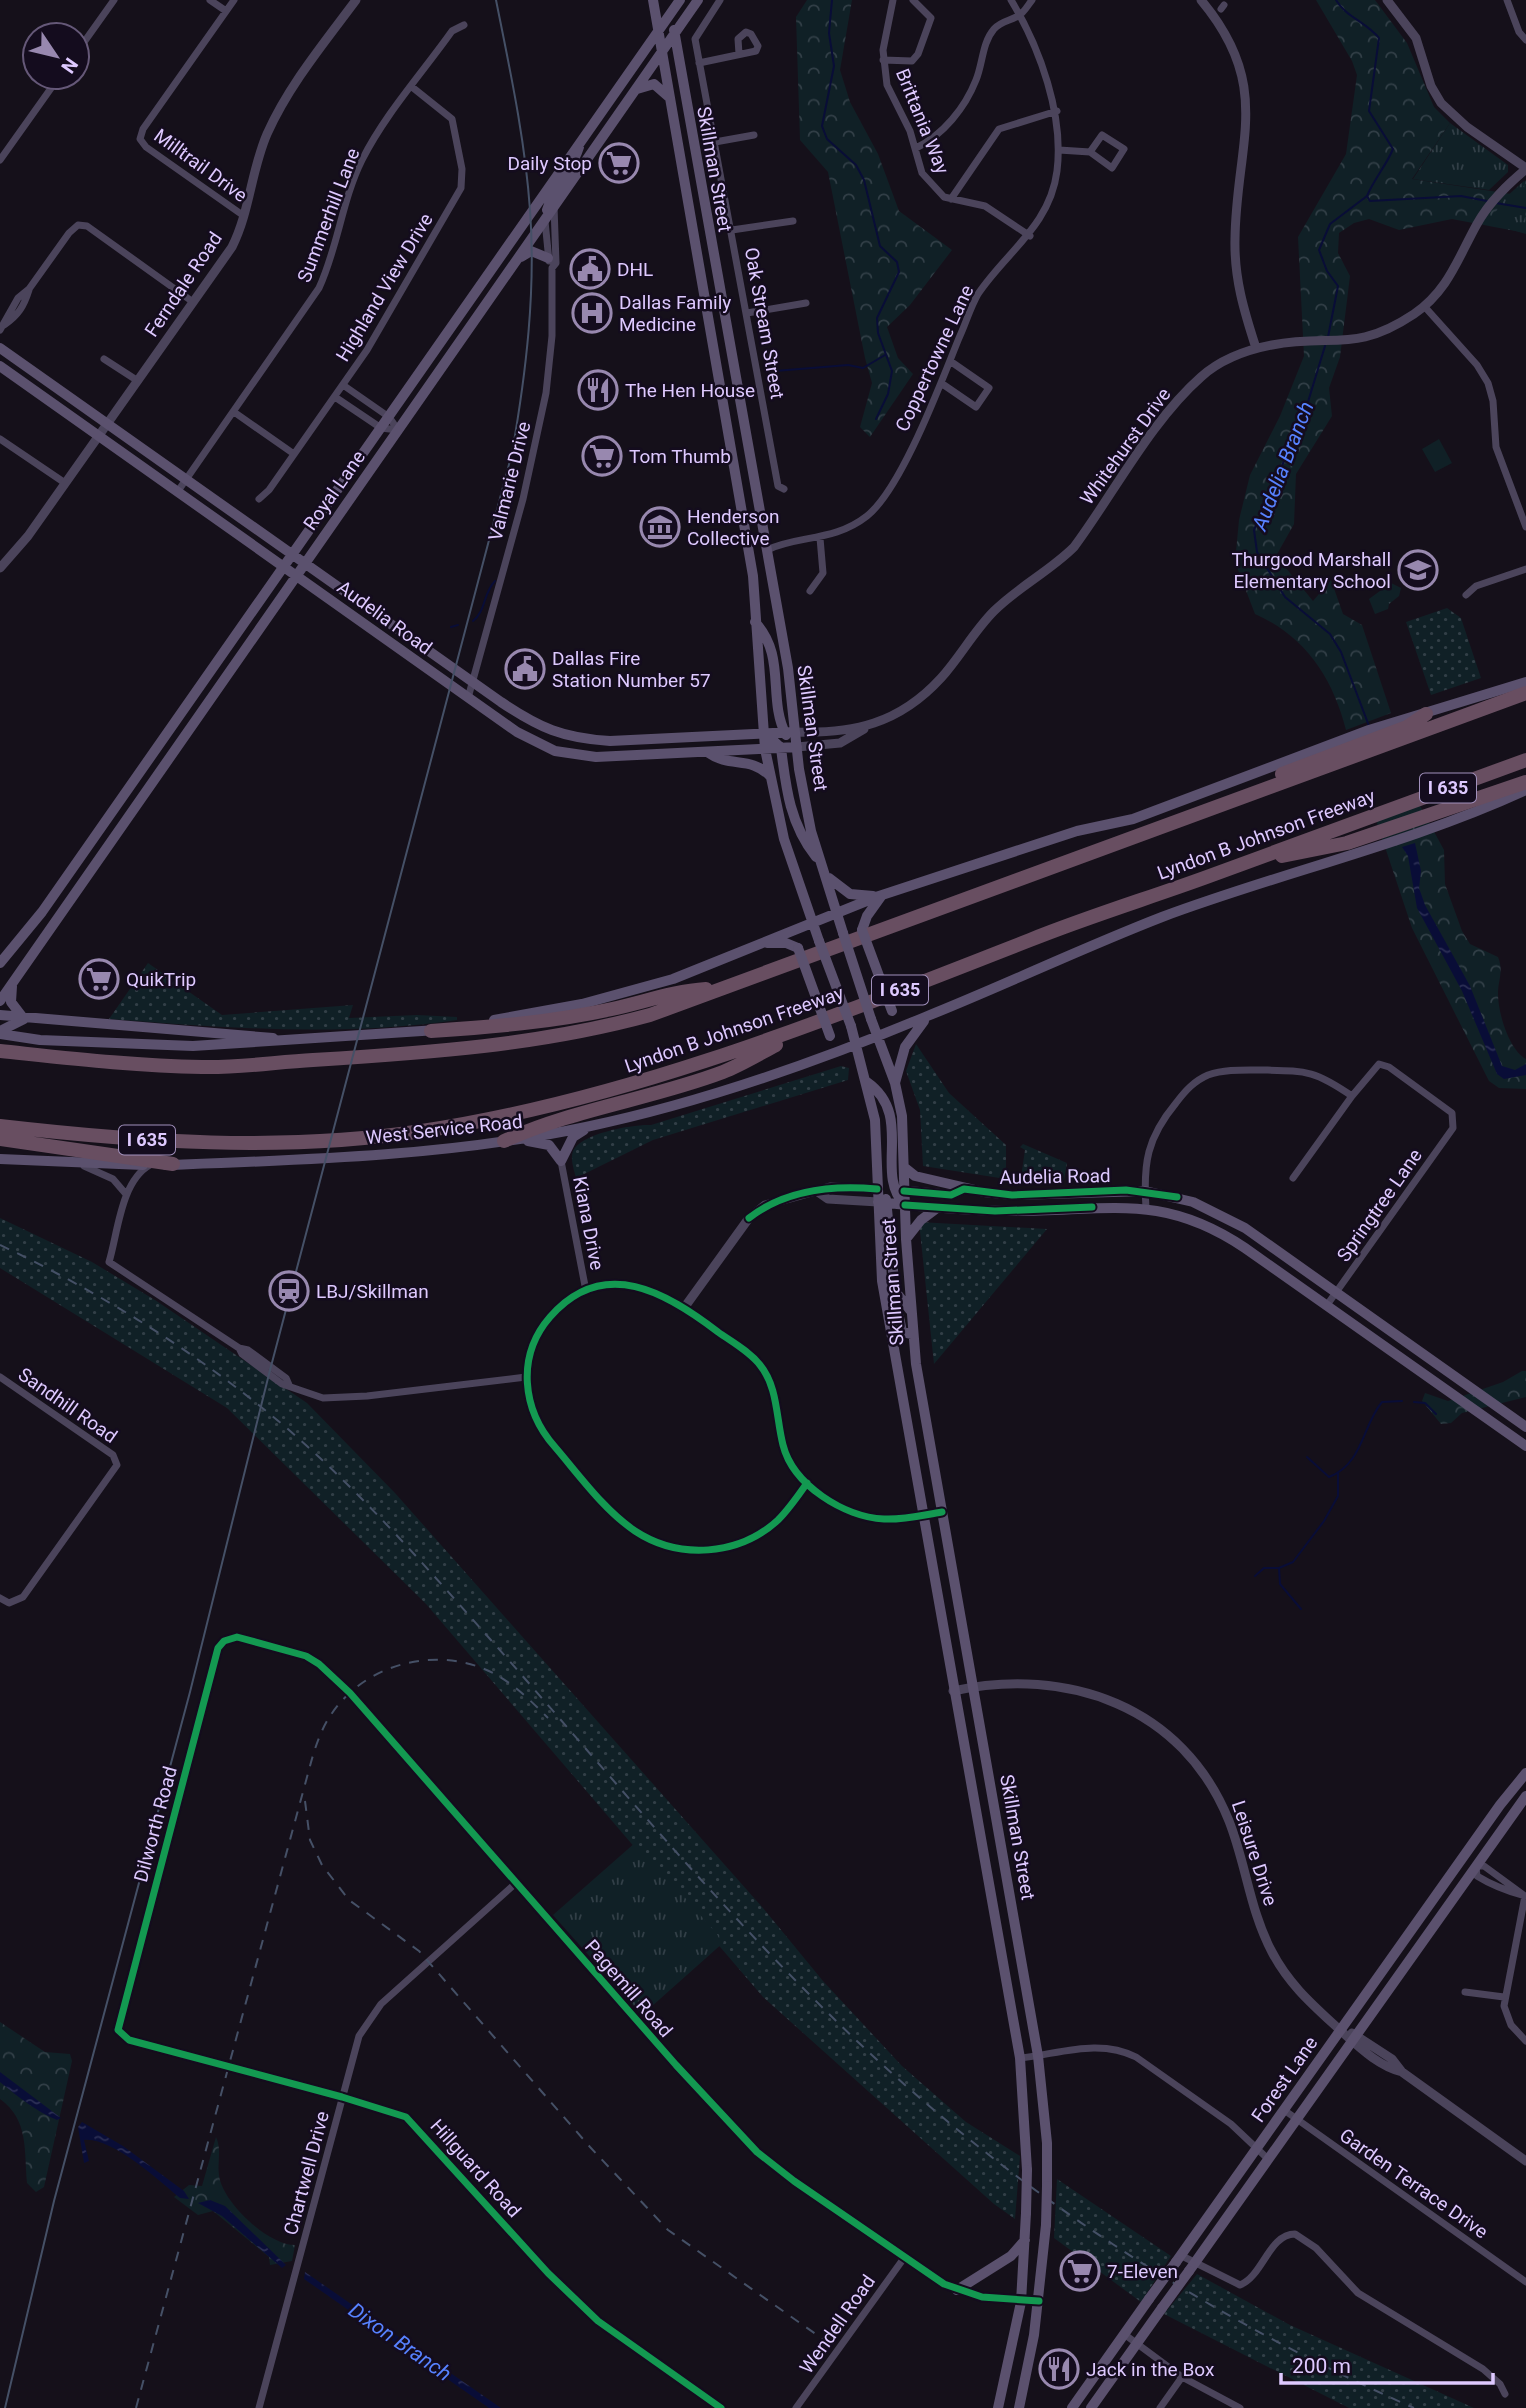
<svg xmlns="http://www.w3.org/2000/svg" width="1526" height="2408" font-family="Roboto,sans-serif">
	<defs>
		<pattern id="grass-dots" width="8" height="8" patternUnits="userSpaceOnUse" patternTransform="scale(1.75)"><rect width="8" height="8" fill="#102026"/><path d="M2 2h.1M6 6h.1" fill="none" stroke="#323f47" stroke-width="1.8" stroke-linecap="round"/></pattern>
		<pattern id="forest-crowns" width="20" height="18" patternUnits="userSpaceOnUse" patternTransform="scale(1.75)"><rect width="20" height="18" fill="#102026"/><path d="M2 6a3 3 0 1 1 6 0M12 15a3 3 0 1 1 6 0" fill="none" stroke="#323f47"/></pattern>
		<pattern id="park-tufts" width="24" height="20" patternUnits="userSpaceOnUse" patternTransform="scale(1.75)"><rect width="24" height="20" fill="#102026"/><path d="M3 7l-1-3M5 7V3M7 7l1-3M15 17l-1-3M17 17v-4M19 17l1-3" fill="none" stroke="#323f47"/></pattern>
		<pattern id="water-ripples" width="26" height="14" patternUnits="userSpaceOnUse" patternTransform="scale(1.75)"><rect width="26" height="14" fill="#090d37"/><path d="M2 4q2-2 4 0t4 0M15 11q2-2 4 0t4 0" fill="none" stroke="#2c2f55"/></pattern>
	</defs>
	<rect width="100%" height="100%" fill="#15101a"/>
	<path fill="url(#grass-dots)" d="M1447 608 1461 618 1481 678 1431 695 1406 622Z
		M148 963 222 1015 353 1005 349 1018 417 1015 457 1017V1020C339 1037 227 1028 109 1019Z
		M916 1044 949 1093 1006 1145V1179L923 1166 920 1110 906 1071Z
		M841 1066 849 1068 848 1080 653 1140 576 1178C574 1170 570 1159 573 1151 581 1133 634 1124 651 1125Z
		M1023 1144 1067 1163 1064 1180 1032 1182 1021 1177 1025 1150 1020 1147Z
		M0 1218 92 1262 155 1300 307 1403 395 1493 763 1908 823 1981 902 2066 966 2122 1020 2156 1015 2219 994 2204 763 1997 426 1604 227 1408 0 1268Z
		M919 1222 1047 1229 934 1364Z
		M1057 2179 1171 2256 1141 2302 1054 2238Z
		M1197 2274 1290 2325 1474 2408H1349L1164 2314Z"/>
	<path fill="url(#forest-crowns)" d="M807 0H852L840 70 850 102 878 154 899 211 952 250 910 305 887 327 898 358 913 374 870 437 860 427 872 383 865 358 828 172 800 140 796 17Z
		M1316 0H1375L1407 43 1434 107 1450 123 1412 179 1511 194 1526 180V233L1452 219 1399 230 1369 219 1354 223 1339 233 1338 253 1350 276 1340 357 1329 388 1332 416 1296 474 1294 524 1276 556 1313 601 1331 580 1343 614 1362 625 1391 713 1346 730C1333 678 1305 636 1255 614L1235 562 1239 520 1250 475 1280 416 1304 356 1298 237 1346 154 1357 75 1352 61Z
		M1419 804 1444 850 1445 884 1462 931 1470 944 1498 957C1504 972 1498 979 1498 994 1498 1013 1509 1050 1526 1059V1089L1499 1088 1489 1081 1412 928 1376 820Z
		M1522 1371H1526V1397L1462 1413 1451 1423 1441 1424 1422 1401 1425 1393 1448 1401 1503 1382Z
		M0 2022 45 2052 70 2054 72 2061 44 2187 36 2192 27 2183C24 2150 29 2120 0 2099Z
		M216 2137C222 2150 217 2162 219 2175 222 2202 268 2245 295 2245L292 2261 270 2265 269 2257 213 2211 198 2215 174 2197 189 2185 202 2186Z"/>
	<path fill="url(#park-tufts)" d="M1450 123 1508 165V172L1489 190 1413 179Z
		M1524 181 1526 234 1488 223 1506 197Z
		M1391 583 1401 588 1399 596 1389 604 1388 609 1375 614 1369 599Z
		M636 1842 724 1942 642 2015 553 1915Z"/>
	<path fill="#102026" d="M1439 439 1452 463 1435 472 1422 449Z"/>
	<path fill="url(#water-ripples)" d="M1415 843 1421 871 1419 888 1425 905 1470 986 1502 1066 1515 1070 1526 1064V1075L1504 1079 1497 1074 1462 991 1417 908 1408 856 1402 847Z
		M0 2072 61 2118 57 2120C36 2111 18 2097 0 2082Z
		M82 2122 123 2146 184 2191 189 2199 180 2198C158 2180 112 2137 84 2140L89 2161 84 2163 78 2127Z
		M210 2200 225 2206 286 2265 282 2268 222 2216 198 2203Z
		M305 2272 501 2408H489L304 2279Z"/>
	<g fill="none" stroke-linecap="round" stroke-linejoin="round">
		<path stroke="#090d37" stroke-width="2" d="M832 0 829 33 834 66 822 126 827 139 856 165 864 180 880 246 897 262 899 272 877 318 878 333 892 371 888 394 876 419
			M1336 0C1345 16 1367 23 1379 38L1369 111 1393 149C1386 166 1374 179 1367 196L1370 201 1461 196 1487 201
			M1496 203 1526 208
			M1328 337 1338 286 1327 271 1319 250 1330 224 1367 196
			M1325 346 1304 415 1254 530 1257 552 1285 597 1330 634 1341 652 1369 726
			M775 371 848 365 863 368 885 355
			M473 621C486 611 483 593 495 581
			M451 627 458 625
			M1414 1402 1425 1403 1436 1414
			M1307 1457 1329 1477C1363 1464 1362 1426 1382 1402L1402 1401
			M1255 1576 1264 1568H1279
			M1301 1609 1280 1584 1279 1568 1293 1562 1324 1521 1338 1496V1473"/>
		<path stroke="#4b445b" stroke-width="7" d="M210 0 226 11
			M234 0 143 129 140 139 146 147 244 216
			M720 0 695 39 778 486 784 489
			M893 0 883 50 887 85 910 131 922 173 944 197 985 206 1030 236
			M1507 0 1519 32 1526 40
			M1221 9 1224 5
			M77 52 114 0
			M883 60 912 61 918 54 931 18 913 0
			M699 63 756 51 758 46 751 34 746 32 738 39 739 54
			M715 142 754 135
			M916 148C943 135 965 108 976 80 983 63 982 43 994 29 1001 21 1010 21 1018 16 1024 13 1028 5 1032 0
			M1059 150 1090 152 1102 135 1124 149 1112 168 1090 152
			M0 160 59 77
			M951 199 999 129 1057 111
			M545 221 549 261
			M732 230 793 221
			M1424 306 1477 365 1488 383 1493 401 1496 447 1526 527
			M747 313 806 303
			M4 325C18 316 24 306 29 290
			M0 330 18 298 29 289 69 233 78 225 87 226 193 302
			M104 359 138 381
			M941 383 976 407 989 388 950 361
			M343 385 389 417 398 430
			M335 397 381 428 398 430
			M234 412 294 454
			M0 439 65 483
			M178 491 319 288C338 247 342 200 362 160 385 114 423 72 452 31L464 25
			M259 499 269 490 367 350 461 188 462 169 452 119 412 87
			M767 550C798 535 834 542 867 516 902 488 941 382 959 338 966 323 970 308 978 294 1006 252 1050 226 1057 171 1064 115 1040 48 1011 0
			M810 591 823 573 820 538
			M1466 595 1476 586 1526 569
			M468 698 523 499 546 393 552 336V268L556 263 554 206
			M561 1161 586 1291
			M150 1165C121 1181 118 1232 109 1262L239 1348 248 1350 286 1378 289 1385
			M84 1166 113 1179 125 1193
			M1293 1178 1352 1096 1379 1064 1389 1067 1452 1113 1453 1128 1327 1305
			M1146 1208C1143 1163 1147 1138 1176 1103 1185 1091 1194 1081 1208 1075 1225 1069 1243 1070 1262 1070 1307 1071 1314 1070 1352 1096
			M239 1348 242 1354 282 1384 323 1398 367 1396 526 1377
			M0 1377 113 1455 117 1465 23 1597 9 1603 0 1598
			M1525 1896 1504 2006 1511 2025 1526 2041
			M1525 1896 1484 1866H1476L1477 1876C1493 1886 1507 1891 1525 1896H1526
			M1465 1992 1504 1997
			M1020 2058C1059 2054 1099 2038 1136 2057L1231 2124 1268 2159
			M1284 2110 1526 2282
			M1180 2255 1240 2285C1263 2276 1269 2234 1295 2234L1316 2248 1358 2293 1483 2369 1500 2384 1505 2394
			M1124 2334 1182 2377 1240 2408
			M259 2408 359 2036 381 2004 516 1883
			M721 2408 598 2321 548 2273 406 2117 342 2097 129 2040 118 2030 218 1648 224 1641 237 1637 306 1656 319 1664 350 1693 676 2065 757 2152 794 2181 944 2284 982 2297 1039 2301
			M796 2408 904 2258
			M1160 2408 1182 2377"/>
		<path stroke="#4b445b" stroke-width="9" d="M1201 0C1274 87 1236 143 1235 239 1234 278 1244 311 1256 348
			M1387 0 1416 38 1431 86 1441 103 1467 127 1526 168
			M0 568 28 536 232 247C250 211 251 171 267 134 289 85 324 43 356 0
			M795 732C853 734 899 724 941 678 960 657 974 631 994 611 1018 587 1050 571 1074 547 1114 493 1151 421 1201 377 1221 359 1246 350 1272 345 1333 333 1354 354 1414 314 1448 291 1458 258 1477 224 1489 202 1507 185 1526 169
			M797 747 840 743 864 729
			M818 1192 828 1199 878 1202
			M684 1308 749 1218 765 1205 830 1187 877 1189
			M807 1483C798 1496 789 1509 778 1520 739 1556 679 1560 635 1531 604 1510 579 1475 555 1447 522 1410 516 1356 550 1317 604 1255 667 1293 718 1332 732 1342 749 1351 760 1365 778 1387 776 1418 783 1445 793 1485 844 1517 884 1519 904 1520 923 1515 942 1512
			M953 1691C1067 1666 1183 1706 1229 1821 1246 1864 1250 1911 1272 1952 1289 1985 1314 2006 1341 2031 1359 2047 1378 2066 1402 2072
			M1352 2033 1392 2059 1402 2072 1526 2161"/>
		<path stroke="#5b516e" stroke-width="10" d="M653 0 753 576 765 749 784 839 819 941
			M674 30 788 668 799 769 811 831 843 933
			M637 89 654 84 670 98
			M547 210C554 187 572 170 579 147
			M521 257 531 251 548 258
			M0 348 501 702C540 728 562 738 610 741L795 732
			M0 366 517 732 555 751 596 757 797 747
			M755 622C787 657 767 698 786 735
			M764 732 781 748C786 789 790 824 816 857
			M707 752C731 769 749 755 770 776
			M829 878 850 894 873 896
			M862 930 867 916 882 895
			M767 943H786L798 948
			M0 963 42 912 680 0
			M0 1001 698 0
			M0 1015 273 1038
			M871 1019 895 1083 902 1116 906 1239 916 1364 1038 2056 1047 2143V2186
			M494 1020 582 1004 673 979 879 896 1077 831 1133 819 1369 730 1526 682
			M851 1026 875 1120 882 1281 1020 2058 1027 2170
			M0 1031 24 1019 11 1002 12 986
			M0 1034 40 1040 193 1046 437 1030
			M867 1082C915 1116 873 1173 905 1205
			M895 1083 905 1047 924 1021
			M528 1141 549 1145 561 1161
			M0 1159 143 1165
			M561 1161 573 1137 584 1130
			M166 1165C306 1160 448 1156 586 1127 701 1103 817 1062 925 1017 1005 985 1082 948 1162 917 1282 872 1409 844 1526 790
			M905 1168 915 1176 984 1192 1012 1195 1145 1191 1193 1202 1245 1228 1526 1427
			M898 1190 951 1195 964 1189
			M886 1199 895 1291 910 1310
			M878 1202C924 1207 971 1211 1017 1211 1108 1211 1162 1192 1245 1248L1526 1446
			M906 1239 921 1220 937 1208
			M887 1306 899 1317 902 1332 912 1334
			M1176 2262 1500 1805 1526 1773
			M1189 2271 1526 1796
			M957 2290 1011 2256 1025 2240
			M998 2408 1021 2302 1026 2213
			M1019 2408 1034 2335 1046 2225
			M1072 2408 1149 2299
			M1091 2408 1162 2308"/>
		<path stroke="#684e61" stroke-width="14" d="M1282 774 1407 727 1426 714
			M1282 856 1347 843 1526 782
			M431 1031C491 1027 553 1022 612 1009 644 1002 674 991 706 989
			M0 1051C67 1058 134 1066 202 1067 239 1068 276 1062 313 1060 428 1053 540 1045 650 1015L1526 693
			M0 1126C139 1142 283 1152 422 1131 634 1099 832 1017 1030 940 1087 917 1146 899 1204 878 1311 839 1418 799 1526 760
			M0 1139 173 1164
			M504 1141C573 1109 652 1099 723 1072 741 1065 759 1054 776 1045"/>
		<path stroke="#455066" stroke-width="2" d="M5 2408 54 2201 190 1692 269 1374 512 453C526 373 536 291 530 210 525 139 510 70 496 0"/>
		<path stroke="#455066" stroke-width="2" stroke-dasharray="10 9" stroke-linecap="butt" d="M0 1245C104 1294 201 1355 289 1430 359 1491 421 1561 482 1630 595 1757 704 1891 825 2010 996 2180 1194 2311 1414 2408
			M305 1801 310 1840 322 1865 349 1900 419 1951 590 2147 668 2230 827 2342
			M136 2408 310 1766C314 1751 319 1735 327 1721 360 1664 437 1643 495 1674 515 1685 532 1702 548 1718"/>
		<path stroke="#5b516e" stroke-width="10" d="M862 930 892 1011
			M843 933 871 1019
			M819 941 851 1026
			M798 948 830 1036
			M1026 2213 1027 2170
			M1046 2225 1047 2186
			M1149 2299 1176 2262
			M1162 2308 1189 2271"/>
		<g stroke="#140c1e" stroke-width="11">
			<path id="cycleway" d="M904 1191 951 1195 964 1189 1012 1195 1126 1190 1177 1197
				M905 1205 995 1211 1092 1207
				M749 1218C785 1190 833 1185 877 1189
				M807 1483C798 1496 789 1509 778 1520 739 1556 679 1560 635 1531 604 1510 579 1475 555 1447 522 1410 516 1356 550 1317 604 1255 667 1293 718 1332 732 1342 749 1351 760 1365 778 1387 776 1418 783 1445 793 1485 844 1517 884 1519 904 1520 923 1515 942 1512
				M721 2408 598 2321 548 2273 406 2117 342 2097 129 2040 118 2030 218 1648 224 1641 237 1637 306 1656 319 1664 350 1693 676 2065 757 2152 794 2181 944 2284 982 2297 1039 2301"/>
		</g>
		<use href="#cycleway" stroke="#139951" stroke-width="7"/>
	</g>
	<defs>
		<g id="supermarket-ring" transform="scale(2.0125)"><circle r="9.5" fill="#140c1e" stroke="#9888af" stroke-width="1.5"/><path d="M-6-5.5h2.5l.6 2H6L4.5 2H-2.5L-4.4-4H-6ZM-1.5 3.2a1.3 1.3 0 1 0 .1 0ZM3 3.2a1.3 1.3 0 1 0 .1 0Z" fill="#9888af"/></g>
		<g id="civic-ring" transform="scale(2.0125)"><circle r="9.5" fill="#140c1e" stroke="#9888af" stroke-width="1.5"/><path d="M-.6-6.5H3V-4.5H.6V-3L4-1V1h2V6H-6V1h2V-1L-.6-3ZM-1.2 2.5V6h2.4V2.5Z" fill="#9888af"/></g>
		<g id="hospital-ring" transform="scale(2.0125)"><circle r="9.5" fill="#140c1e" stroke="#9888af" stroke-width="1.5"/><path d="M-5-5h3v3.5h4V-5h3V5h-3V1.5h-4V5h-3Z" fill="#9888af"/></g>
		<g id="restaurant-ring" transform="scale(2.0125)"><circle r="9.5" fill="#140c1e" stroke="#9888af" stroke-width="1.5"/><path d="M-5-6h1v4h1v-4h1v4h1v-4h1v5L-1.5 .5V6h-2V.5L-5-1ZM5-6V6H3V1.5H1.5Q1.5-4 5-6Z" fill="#9888af"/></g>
		<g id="museum-ring" transform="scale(2.0125)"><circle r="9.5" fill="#140c1e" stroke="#9888af" stroke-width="1.5"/><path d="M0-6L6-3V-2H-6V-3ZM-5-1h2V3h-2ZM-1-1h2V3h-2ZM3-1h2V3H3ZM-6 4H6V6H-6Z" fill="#9888af"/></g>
		<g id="school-ring" transform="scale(2.0125)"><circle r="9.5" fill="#140c1e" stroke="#9888af" stroke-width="1.5"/><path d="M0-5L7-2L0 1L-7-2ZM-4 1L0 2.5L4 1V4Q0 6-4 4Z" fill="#9888af"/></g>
		<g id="station-ring" transform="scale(2.0125)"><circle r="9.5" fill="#140c1e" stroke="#9888af" stroke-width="1.5"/><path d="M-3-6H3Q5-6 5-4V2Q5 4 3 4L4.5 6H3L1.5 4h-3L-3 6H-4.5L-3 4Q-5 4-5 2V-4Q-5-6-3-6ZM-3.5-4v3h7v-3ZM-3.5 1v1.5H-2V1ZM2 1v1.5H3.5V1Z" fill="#9888af"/></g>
	</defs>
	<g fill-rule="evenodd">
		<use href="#supermarket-ring" x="619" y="163"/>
		<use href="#civic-ring" x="590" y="269"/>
		<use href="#hospital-ring" x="592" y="313"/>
		<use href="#restaurant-ring" x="598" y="390"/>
		<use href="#supermarket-ring" x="602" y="456"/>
		<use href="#museum-ring" x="660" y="527"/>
		<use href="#school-ring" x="1418" y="570"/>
		<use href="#civic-ring" x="525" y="669"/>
		<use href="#supermarket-ring" x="99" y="979"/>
		<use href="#station-ring" x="289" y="1291"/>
		<use href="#supermarket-ring" x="1080" y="2271"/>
		<use href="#restaurant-ring" x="1059" y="2369"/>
	</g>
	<g text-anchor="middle" stroke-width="5" stroke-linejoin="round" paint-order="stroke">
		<g fill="#140c1e" stroke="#a190bc" stroke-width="2">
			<rect x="1420" y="773.5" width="56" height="29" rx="5"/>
			<rect x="872" y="975.5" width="56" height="29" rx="5"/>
			<rect x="119" y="1125.5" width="56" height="29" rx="5"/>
		</g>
		<g font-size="18" font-weight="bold" fill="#dec9ff">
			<text x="1448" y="794">I 635</text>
			<text x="900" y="996">I 635</text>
			<text x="147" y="1146">I 635</text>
		</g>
		<g font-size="19" fill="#dec9ff" stroke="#140c1e">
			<text transform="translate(923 121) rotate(68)" y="7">Brittania Way</text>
			<text transform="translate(201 165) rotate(36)" y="7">Milltrail Drive</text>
			<text transform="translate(715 169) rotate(80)" y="7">Skillman Street</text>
			<text transform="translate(328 215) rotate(-69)" y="7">Summerhill Lane</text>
			<text transform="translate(183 284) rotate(-56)" y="7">Ferndale Road</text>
			<text transform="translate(384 287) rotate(-59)" y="7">Highland View Drive</text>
			<text transform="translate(765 323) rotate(80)" y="7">Oak Stream Street</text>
			<text transform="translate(934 358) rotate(-65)" y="7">Coppertowne Lane</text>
			<text transform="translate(1125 446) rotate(-54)" y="7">Whitehurst Drive</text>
			<text transform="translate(509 481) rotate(-76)" y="7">Valmarie Drive</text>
			<text transform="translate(334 490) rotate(-55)" y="7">Royal Lane</text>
			<text transform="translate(385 617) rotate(36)" y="7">Audelia Road</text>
			<text transform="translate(813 728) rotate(82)" y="7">Skillman Street</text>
			<text transform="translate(1266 834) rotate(-20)" y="7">Lyndon B Johnson Freeway</text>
			<text transform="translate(734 1029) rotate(-19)" y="7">Lyndon B Johnson Freeway</text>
			<text transform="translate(444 1129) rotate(-6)" y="7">West Service Road</text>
			<text transform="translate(1055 1176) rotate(-1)" y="7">Audelia Road</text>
			<text transform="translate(1379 1205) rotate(-55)" y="7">Springtree Lane</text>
			<text transform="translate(589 1223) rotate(79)" y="7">Kiana Drive</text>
			<text transform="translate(892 1282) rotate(-94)" y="7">Skillman Street</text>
			<text transform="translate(68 1405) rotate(35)" y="7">Sandhill Road</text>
			<text transform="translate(155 1824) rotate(-75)" y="7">Dilworth Road</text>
			<text transform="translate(1018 1837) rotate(80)" y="7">Skillman Street</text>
			<text transform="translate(1255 1853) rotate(72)" y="7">Leisure Drive</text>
			<text transform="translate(629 1988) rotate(49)" y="7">Pagemill Road</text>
			<text transform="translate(1284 2079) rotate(-55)" y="7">Forest Lane</text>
			<text transform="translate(476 2168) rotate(48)" y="7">Hillguard Road</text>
			<text transform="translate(306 2173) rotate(-75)" y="7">Chartwell Drive</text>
			<text transform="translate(1414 2183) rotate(35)" y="7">Garden Terrace Drive</text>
			<text transform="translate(837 2324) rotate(-55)" y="7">Wendell Road</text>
		</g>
		<g font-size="19" fill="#dec9ff" stroke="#140c1e" text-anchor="start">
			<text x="592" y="170" text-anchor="end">Daily Stop</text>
			<text x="617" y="276">DHL</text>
			<text x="619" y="309">Dallas Family<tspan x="619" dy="22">Medicine</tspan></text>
			<text x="625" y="397">The Hen House</text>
			<text x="629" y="463">Tom Thumb</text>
			<text x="687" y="523">Henderson<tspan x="687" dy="22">Collective</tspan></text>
			<text x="1391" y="566" text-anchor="end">Thurgood Marshall<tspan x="1391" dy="22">Elementary School</tspan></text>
			<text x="552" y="665">Dallas Fire<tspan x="552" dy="22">Station Number 57</tspan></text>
			<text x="126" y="986">QuikTrip</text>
			<text x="316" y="1298">LBJ/Skillman</text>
			<text x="1107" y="2278">7-Eleven</text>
			<text x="1086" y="2376">Jack in the Box</text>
		</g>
		<g font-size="21" font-style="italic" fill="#5782ff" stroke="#140c1e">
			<text transform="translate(1283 466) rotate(-69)" y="7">Audelia Branch</text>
			<text transform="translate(400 2342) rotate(35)" y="7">Dixon Branch</text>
		</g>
	</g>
	<g transform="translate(56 56) rotate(125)"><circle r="33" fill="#140c1e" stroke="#655878" stroke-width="2"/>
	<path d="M0-5L12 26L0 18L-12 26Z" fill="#9888af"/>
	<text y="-10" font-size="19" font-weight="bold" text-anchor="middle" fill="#dec9ff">N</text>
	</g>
	<path d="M1281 2373v10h212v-10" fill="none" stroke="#dec9ff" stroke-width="3.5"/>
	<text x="1292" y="2373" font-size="21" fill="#dec9ff" stroke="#140c1e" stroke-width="5" paint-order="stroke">200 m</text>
</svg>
